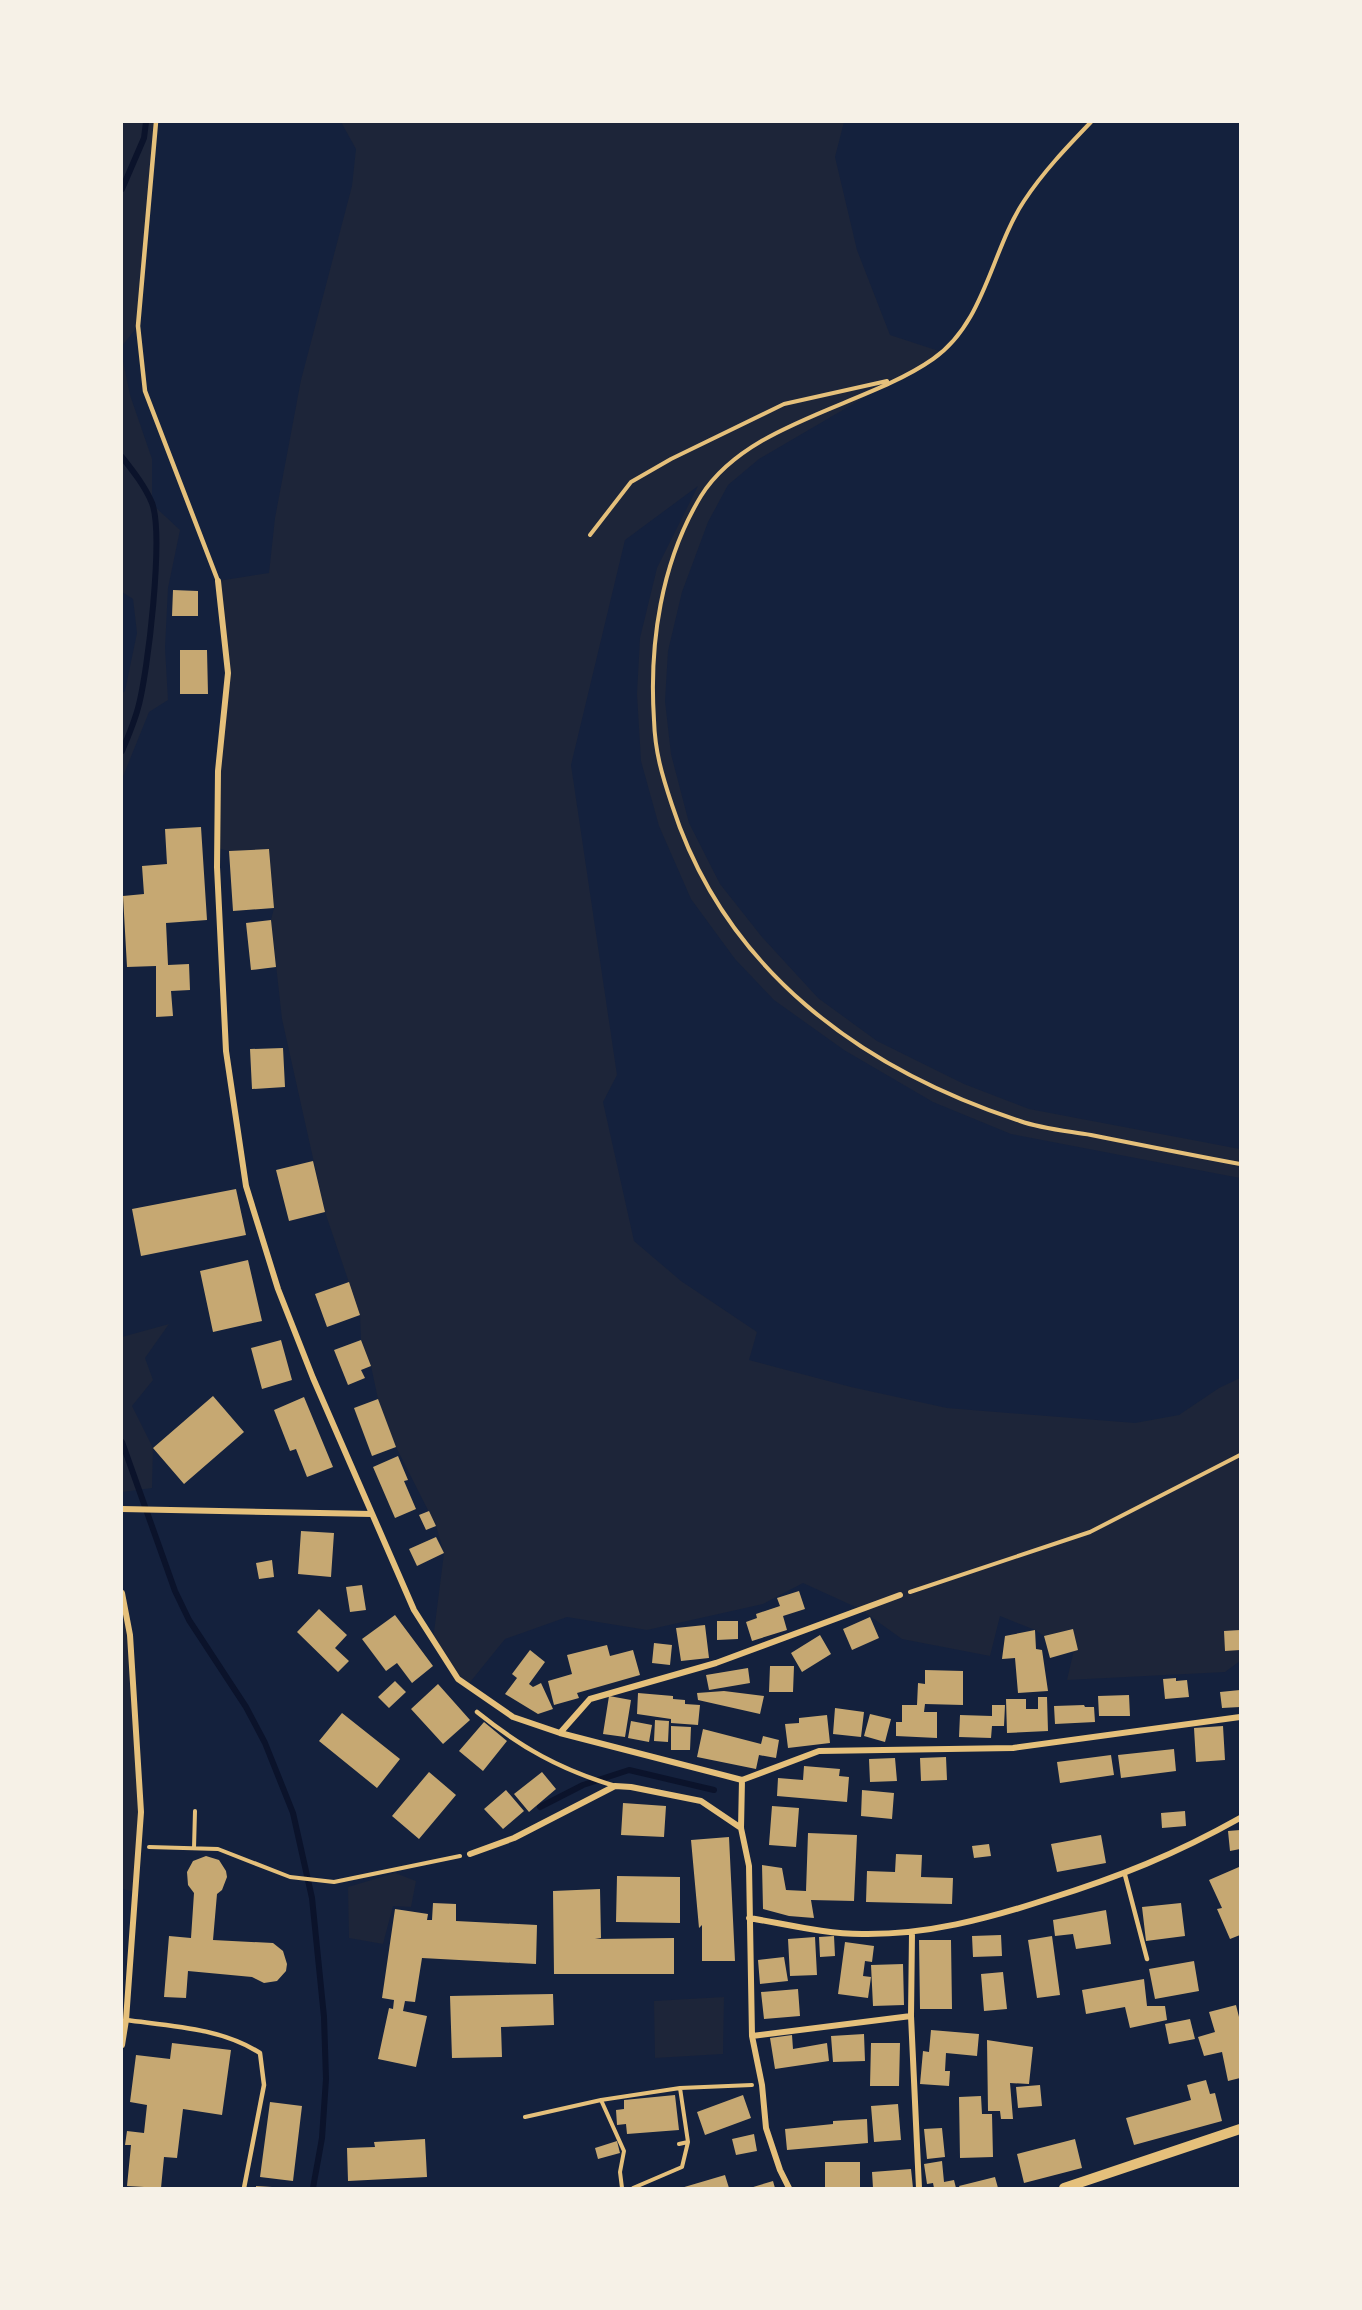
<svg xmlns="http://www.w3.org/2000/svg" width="1362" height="2310" font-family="Rubik,sans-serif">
	<rect width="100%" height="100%" fill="#14213d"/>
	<path fill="#1d2539" d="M122 122H156L138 326 122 346Z
		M341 122H844L835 157 857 250 890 335 942 352 759 459 728 485 708 522 682 592 668 651 665 701 671 754 689 823 720 884 762 937 818 998 877 1041 964 1084 1029 1109 1240 1149V1178L1011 1134 933 1102 844 1050 774 1000 735 959 691 899 659 826 641 761 637 694 640 638 657 568 698 486 625 540 571 765 617 1075 603 1102 634 1241 681 1281 757 1332 749 1360 851 1387 947 1408 1135 1423 1179 1415 1219 1388 1240 1378V1661L1225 1672 1067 1680 1076 1641 1072 1629 1044 1636 1035 1630 1000 1616 990 1656 902 1639 860 1609 803 1583 763 1604 647 1630 567 1617 505 1639 467 1686 433 1640 444 1553 436 1526 396 1447 378 1399 371 1366 361 1340 360 1315 325 1212 282 1019 271 920 274 908 269 849 229 851 217 848 218 771 228 673 218 581 269 573 275 518 301 380 352 186 356 149Z
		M122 356 130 395 152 459V504L180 530 168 588 165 648 168 700 149 712 122 779V693L125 691 137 633 133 599 122 592Z
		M169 1324 145 1358 153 1380 132 1406 153 1448 152 1488 122 1492V1337Z
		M122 1593C141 1689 142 1794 136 1892L122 1889Z
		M395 1873 416 1881 411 1907 393 1906 383 1944 349 1938 348 1887Z
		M724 1997 723 2054 655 2058 654 2001Z"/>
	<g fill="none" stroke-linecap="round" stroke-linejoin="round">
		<path stroke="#0b132b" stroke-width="6" d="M122 189 144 138 146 122
			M122 457C133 471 145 486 152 503 164 534 148 673 138 708 134 723 128 737 122 751
			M122 1442 175 1591 189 1620 246 1707 265 1743 293 1813 312 1898 324 2017 326 2079 322 2138 313 2188
			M540 1807 583 1785 629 1770 714 1790"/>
	</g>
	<path fill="#c6a872" d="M173 590 198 591V616H172Z
		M180 650H207L208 694H180Z
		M201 827 207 920 166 923 168 965 189 964 190 990 171 991 173 1016 156 1017V966L127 967 123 896 144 894 142 866 167 864 165 829Z
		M269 849 274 908 233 911 229 851Z
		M271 920 276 967 251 970 246 923Z
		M283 1048 285 1087 252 1089 250 1049Z
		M313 1161 325 1212 289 1221 276 1170Z
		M236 1189 246 1235 141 1256 132 1209Z
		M248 1260 262 1321 213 1332 200 1271Z
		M349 1282 360 1315 327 1327 315 1294Z
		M281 1340 292 1380 262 1389 251 1348Z
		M361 1340 371 1366 361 1370 365 1378 348 1385 334 1350Z
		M213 1396 244 1432 184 1484 153 1448Z
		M304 1397 333 1467 307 1477 296 1449 290 1451 274 1410Z
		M378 1399 396 1447 372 1456 354 1408Z
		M398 1456 408 1480 404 1481 416 1509 395 1518 373 1467Z
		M429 1511 436 1526 426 1530 419 1515Z
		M301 1531 334 1533 331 1577 298 1574Z
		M436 1537 444 1553 417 1566 409 1549Z
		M272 1560 274 1577 259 1579 256 1563Z
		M362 1585 366 1610 350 1612 346 1587Z
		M799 1591 805 1609 783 1616 787 1630 752 1641 746 1622 757 1618 756 1614 780 1606 777 1598Z
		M319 1609 347 1635 335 1648 349 1661 338 1672 297 1632Z
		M395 1615 433 1666 412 1683 397 1663 386 1671 362 1639Z
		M870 1617 879 1638 852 1650 843 1629Z
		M717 1621H738V1639L717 1640Z
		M705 1625 709 1658 681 1661 676 1628Z
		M1073 1629 1078 1650 1050 1658 1044 1636Z
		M1035 1630 1036 1649 1042 1650 1048 1691 1018 1693 1015 1658 1002 1659 1005 1636Z
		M1240 1630V1650L1225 1651 1224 1631Z
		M820 1635 831 1654 802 1672 791 1653Z
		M654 1643 672 1645 670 1665 652 1663Z
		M607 1645 610 1656 633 1650 640 1675 577 1693 579 1698 554 1705 548 1681 572 1674 567 1655Z
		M530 1650 545 1662 529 1684 533 1687 541 1683 553 1709 538 1714 505 1694 517 1678 512 1674Z
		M770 1666H794L793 1692H769Z
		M748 1668 750 1683 709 1690 706 1675Z
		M925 1670 963 1671V1705L925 1704 924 1712H937V1738L896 1736V1722H902V1705H917L918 1683 925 1684Z
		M1176 1678V1681L1187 1680 1189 1697 1165 1699 1163 1679Z
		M395 1681 406 1692 389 1708 378 1697Z
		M438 1684 470 1720 443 1744 411 1709Z
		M1240 1690V1707L1222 1708 1220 1692Z
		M724 1691 764 1696 760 1714 698 1700 697 1693Z
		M638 1693 673 1696V1699L685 1700V1704L700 1705 698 1725 671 1723V1719L637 1714Z
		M1129 1695 1130 1716H1099L1098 1696Z
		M609 1696 631 1700 625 1737 603 1734Z
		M1038 1697H1047L1048 1731 1007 1733 1006 1699H1026V1709H1038Z
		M992 1705H1005L1004 1726H992L991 1738 959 1737 960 1715 992 1716Z
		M1084 1705 1085 1707H1094L1095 1722 1055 1724 1054 1706Z
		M835 1708 864 1712 861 1737 833 1734Z
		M342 1713 400 1759 377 1788 319 1741Z
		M870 1714 891 1719 885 1742 864 1736Z
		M827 1715 830 1743 788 1748 785 1724 799 1723V1718Z
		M655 1720 669 1721 668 1742 654 1741Z
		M631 1721 652 1725 649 1742 628 1738Z
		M484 1722 507 1741 483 1771 459 1751Z
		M671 1726 691 1727 690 1750H671Z
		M1223 1726 1225 1760 1196 1762 1194 1728Z
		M703 1729 761 1744 763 1736 779 1740 776 1758 759 1755 756 1769 697 1757Z
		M1174 1749 1176 1771 1121 1778 1118 1755Z
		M1111 1755 1114 1775 1060 1783 1057 1762Z
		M946 1757 947 1780 921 1781 920 1758Z
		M895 1758 897 1781 870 1782 869 1759Z
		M804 1766 840 1769 839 1776 849 1777 847 1802 777 1796 778 1778 803 1780Z
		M429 1772 456 1795 419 1839 392 1816Z
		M542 1772 556 1789 529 1812 514 1794Z
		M506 1790 524 1811 503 1829 484 1809Z
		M862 1790 894 1793 892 1819 861 1816Z
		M623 1803 666 1806 664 1837 621 1835Z
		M772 1806 799 1808 796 1847 769 1845Z
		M1185 1811 1186 1826 1162 1828 1161 1813Z
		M1240 1830V1849L1230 1851 1228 1831Z
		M808 1833 857 1835 854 1901 811 1900 814 1918 789 1916 763 1909 762 1865 782 1868 786 1890 806 1891Z
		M1101 1835 1106 1863 1057 1872 1051 1844Z
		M729 1837 735 1961H702V1925L699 1928 691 1840Z
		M989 1844 991 1856 974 1858 972 1846Z
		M896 1854 922 1855 921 1877 953 1878 952 1904 866 1902 867 1871 895 1872Z
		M206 1856 219 1860 226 1871 227 1877 222 1890 217 1894 213 1940 273 1943 283 1951 287 1964 286 1971 277 1981 264 1983 252 1977 188 1971 186 1998 164 1997 169 1936 191 1938 194 1893 188 1885 187 1872 193 1861Z
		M1239 1867 1240 1935 1230 1939 1217 1909 1222 1908 1209 1880Z
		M617 1876 680 1877V1923L616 1922Z
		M600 1889 601 1938 595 1939 674 1938V1974H554L553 1891Z
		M433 1903 456 1904V1921L537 1925 536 1964 422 1958 415 2002 405 2001 403 2011 427 2016 416 2067 378 2059 389 2008 393 2009 394 2000 382 1998 395 1909 428 1914 427 1920H432Z
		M1181 1903 1185 1936 1146 1941 1142 1907Z
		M1106 1910 1111 1944 1076 1949 1073 1934 1055 1936 1053 1920Z
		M1001 1935 1002 1956 973 1957 972 1936Z
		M834 1936 835 1956 820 1957 819 1937Z
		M1052 1936 1060 1995 1037 1998 1028 1940Z
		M815 1937 817 1975 790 1976 788 1939Z
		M919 1940H951L952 2009H920Z
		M845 1942 874 1946 872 1962 865 1961 863 1976 871 1977 868 1998 838 1994Z
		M784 1957 788 1981 760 1984 758 1960Z
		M1194 1961 1199 1991 1155 1999 1149 1969Z
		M903 1964 904 2005 873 2006 871 1965Z
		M1003 1972 1007 2009 984 2011 981 1974Z
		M1144 1979 1147 2006H1165L1167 2020 1130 2028 1125 2007 1086 2014 1082 1990Z
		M798 1989 800 2016 764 2019 761 1992Z
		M553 1994 554 2025 501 2027 502 2057 452 2058 450 1996Z
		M1236 2005 1240 2021V2078L1228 2081 1222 2052 1204 2056 1198 2037 1215 2032 1209 2012Z
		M1190 2019 1195 2039 1169 2044 1165 2024Z
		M931 2030 979 2034 977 2056 946 2053 945 2071H950L949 2086 920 2084 923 2051 929 2052Z
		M864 2034 865 2061 833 2062 831 2036Z
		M792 2035 793 2049 827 2043 829 2061 775 2069 770 2038Z
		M987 2040 1033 2047 1029 2084 1010 2083 1013 2119H1001L1000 2111H988Z
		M172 2043 231 2050 222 2115 183 2109 177 2158 164 2157 161 2188 127 2186 131 2145H125L127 2131 144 2133 147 2105 130 2102 136 2055 170 2059Z
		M871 2043H900L899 2086H870Z
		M1206 2080 1210 2094 1215 2093 1222 2121 1134 2145 1126 2118 1191 2100 1187 2085Z
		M1040 2085 1042 2106 1018 2108 1016 2087Z
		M675 2095 679 2130 627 2134 626 2124 617 2125 616 2110 624 2109V2100Z
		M743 2095 751 2118 705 2135 697 2112Z
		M981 2096 982 2114H992L993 2157 960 2158 959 2097Z
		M270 2102 302 2106 293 2181 260 2177Z
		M898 2104 901 2140 874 2142 871 2106Z
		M867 2119 868 2143 787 2150 785 2129 833 2124V2121Z
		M942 2128 945 2157 927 2159 924 2129Z
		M754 2134 757 2151 736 2155 732 2139Z
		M425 2139 427 2177 348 2181 347 2148 375 2147 374 2142Z
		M1075 2139 1082 2168 1024 2183 1017 2154Z
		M617 2141 620 2153 598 2159 595 2148Z
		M942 2161 944 2182 954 2180 956 2188H934L933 2183 927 2184 924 2164Z
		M825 2162H860V2188H825Z
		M911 2169 913 2188H873L872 2172Z
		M725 2175 729 2188H681Z
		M995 2177 998 2188H960L959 2186Z
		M773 2181 775 2188H750Z
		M256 2186 272 2187V2188H256Z"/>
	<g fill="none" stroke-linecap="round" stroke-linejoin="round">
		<path stroke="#e5c07b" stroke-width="4" d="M1091 122C1067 147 1043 172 1024 201 991 251 985 323 933 359 866 406 747 422 701 496 661 562 649 644 654 720 655 752 662 775 672 805 725 970 861 1069 1020 1121 1042 1129 1068 1131 1091 1135 1141 1145 1191 1155 1240 1164
			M590 535 631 482 671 459 784 404 887 381
			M910 1592 1090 1532 1240 1455
			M149 1847 218 1849 290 1877 334 1882 460 1856
			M194 1848 195 1811
			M525 2117 601 2100
			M679 2144 688 2142 680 2088
			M622 2188 620 2172 624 2151 601 2100 680 2088 752 2085
			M633 2188 682 2167 688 2142"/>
		<path stroke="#e5c07b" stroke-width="4.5" d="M156 122 138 326 145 391 218 581
			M477 1712C522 1748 559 1769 615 1786
			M1125 1875 1147 1959
			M126 2020C171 2026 221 2028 260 2053L264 2085 244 2188"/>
		<path stroke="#e5c07b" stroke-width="6" d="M218 581 228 673 218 771 217 867 226 1051 246 1186 278 1289 313 1378 414 1610 458 1679 513 1717 560 1733 742 1780
			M122 1509 372 1514
			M122 1593 130 1635 141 1812 126 2020 122 2045
			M560 1733 590 1699 716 1663 900 1595
			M742 1780 819 1751 1013 1748 1240 1717
			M742 1780 741 1828 749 1866 752 2036 762 2085 766 2128 780 2170 789 2188
			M470 1854 514 1838 615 1786 631 1787 701 1801 741 1828
			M749 1918C786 1924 825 1934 862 1934 926 1935 987 1919 1048 1899 1119 1877 1176 1854 1240 1818
			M912 1933 911 2016 919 2188
			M752 2036 911 2016"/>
		<path stroke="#e5c07b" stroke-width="10" d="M1064 2188 1240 2129"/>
	</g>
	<rect width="1362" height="2310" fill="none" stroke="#f6f1e7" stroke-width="246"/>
</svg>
